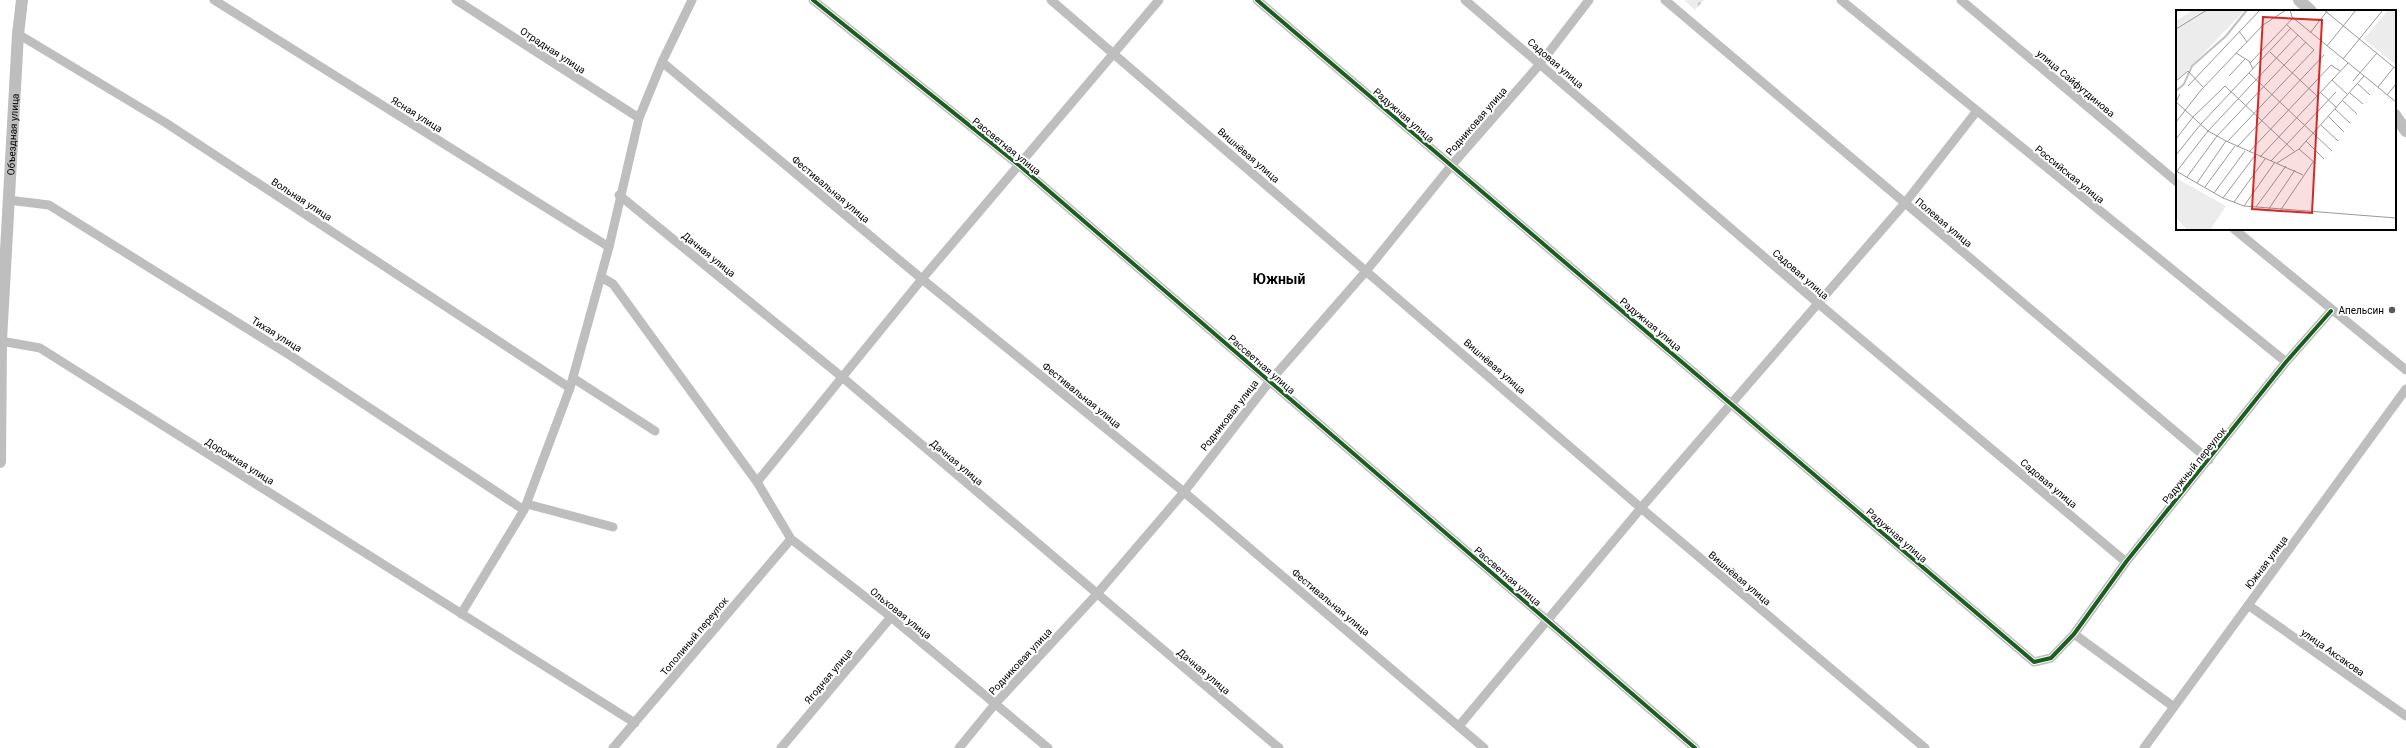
<svg xmlns="http://www.w3.org/2000/svg" width="2406" height="748" font-family="Roboto,sans-serif">
	<defs>
		<pattern id="cemetery-stones" width="16" height="16" patternUnits="userSpaceOnUse"><rect width="16" height="16" fill="#ececec"/><path d="M2 7V4a2 2 0 0 1 4 0v3zM10 15v-3a2 2 0 0 1 4 0v3z" fill="#c9c9c9"/></pattern>
	</defs>
	<rect width="100%" height="100%" fill="#fff"/>
	<path fill="url(#cemetery-stones)" d="M1684 0H1704L1695 10Z"/>
	<g fill="none" stroke-linecap="round" stroke-linejoin="round">
		<path stroke="#bebebe" stroke-width="9" d="M214 0 609 247
			M456 0 639 118
			M813 0 1020 166 1695 748
			M1051 0 1641 508 1925 748
			M1257 0 2034 662 2051 658 2074 634 2126 562 2286 362 2331 311
			M1465 0 1819 304 2126 562
			M1665 0 2209 460
			M1841 0 2286 362
			M1961 0 2177 182
			M18 34 166 123 570 388
			M662 62 922 279 1184 492 1484 748
			M619 195 842 377 1279 748
			M8 200 49 205 291 356 524 510
			M2234 229 2406 370
			M601 277 613 284 757 482 791 539 891 617 1048 748
			M1 341 40 348 635 723
			M573 378 655 431
			M757 482 922 279 1159 0
			M527 504 613 527
			M2248 605 2406 716
			M461 614 524 510 570 388 609 247 639 118 662 62 692 0
			M2074 634 2174 707
			M1459 726 1641 508 1905 203 1976 112
			M613 748 791 539
			M781 748 891 617
			M959 748 995 704 1096 595 1184 492 1270 381 1367 270 1451 166 1540 64 1589 0
			M2144 748 2406 389"/>
		<g stroke="#bebebe" stroke-width="12">
			<path d="M2299 0 2311 11"/>
			<path d="M2395 115 2406 131"/>
			<path id="s1" d="M0 462 1 341 18 34 22 0"/>
		</g>
		<g stroke="#fff" stroke-width="6">
			<path id="cycleway" d="M813 0 1020 166 1695 748
				M1257 0 2034 662 2051 658 2074 634 2126 562 2286 362 2331 311"/>
		</g>
		<use href="#cycleway" stroke="#1b5e20" stroke-width="4"/>
	</g>
	<circle fill="#595959" stroke="#fff" stroke-width="1.5" cx="2392" cy="310" r="4"/>
	<g text-anchor="middle" stroke-width="4" stroke-linejoin="round" paint-order="stroke">
		<g font-size="10" fill="#000" stroke="#fff">
			<text transform="translate(553 50) rotate(33)" y="4">Отрадная улица</text>
			<text transform="translate(1556 63) rotate(41)" y="4">Садовая улица</text>
			<text transform="translate(2076 83) rotate(40)" y="4">улица Сайфутдинова</text>
			<text transform="translate(417 114) rotate(32)" y="4">Ясная улица</text>
			<text transform="translate(1404 115) rotate(41)" y="4">Радужная улица</text>
			<text transform="translate(1476 121) rotate(-49)" y="4">Родниковая улица</text>
			<text dy="4" stroke="none"><textPath href="#s1" startOffset="328">Объездная улица</textPath></text>
			<text transform="translate(1007 146) rotate(39)" y="4">Рассветная улица</text>
			<text transform="translate(1249 155) rotate(41)" y="4">Вишнёвая улица</text>
			<text transform="translate(2070 174) rotate(39)" y="4">Российская улица</text>
			<text transform="translate(831 189) rotate(40)" y="4">Фестивальная улица</text>
			<text transform="translate(302 199) rotate(33)" y="4">Вольная улица</text>
			<text transform="translate(1944 222) rotate(40)" y="4">Полевая улица</text>
			<text transform="translate(709 254) rotate(39)" y="4">Дачная улица</text>
			<text transform="translate(1801 274) rotate(41)" y="4">Садовая улица</text>
			<text transform="translate(1651 324) rotate(40)" y="4">Радужная улица</text>
			<text transform="translate(277 334) rotate(32)" y="4">Тихая улица</text>
			<text transform="translate(1262 364) rotate(41)" y="4">Рассветная улица</text>
			<text transform="translate(1495 366) rotate(41)" y="4">Вишнёвая улица</text>
			<text transform="translate(1082 395) rotate(39)" y="4">Фестивальная улица</text>
			<text transform="translate(1229 415) rotate(-52)" y="4">Родниковая улица</text>
			<text transform="translate(240 461) rotate(32)" y="4">Дорожная улица</text>
			<text transform="translate(957 462) rotate(40)" y="4">Дачная улица</text>
			<text transform="translate(2194 465) rotate(-51)" y="4">Радужный переулок</text>
			<text transform="translate(2049 483) rotate(40)" y="4">Садовая улица</text>
			<text transform="translate(1897 535) rotate(41)" y="4">Радужная улица</text>
			<text transform="translate(2266 562) rotate(-53)" y="4">Южная улица</text>
			<text transform="translate(1508 576) rotate(41)" y="4">Рассветная улица</text>
			<text transform="translate(1740 578) rotate(40)" y="4">Вишнёвая улица</text>
			<text transform="translate(1331 602) rotate(40)" y="4">Фестивальная улица</text>
			<text transform="translate(901 613) rotate(39)" y="4">Ольховая улица</text>
			<text transform="translate(694 636) rotate(-50)" y="4">Тополиный переулок</text>
			<text transform="translate(2333 652) rotate(35)" y="4">улица Аксакова</text>
			<text transform="translate(1020 661) rotate(-47)" y="4">Родниковая улица</text>
			<text transform="translate(1204 671) rotate(40)" y="4">Дачная улица</text>
			<text transform="translate(828 676) rotate(-50)" y="4">Ягодная улица</text>
		</g>
		<g font-size="10" fill="#000" stroke="#fff" text-anchor="end">
			<text x="2384" y="314">Апельсин</text>
		</g>
		<g font-size="14" font-weight="bold" fill="#000" stroke="#fff">
			<text x="1279" y="284">Южный</text>
		</g>
	</g>
	<g transform="translate(2176 10)">
		<rect width="220" height="220" fill="#fff"/>
		<path d="M0 168 50 196 34 220H11L0 207Z" fill="#ececec"/>
		<path d="M212 0H220V55L188 29Z" fill="#ececec"/>
		<path d="M17 0H69L0 72V11Z" fill="#ececec"/>
		<path fill="none" stroke="#bfbfbf" stroke-width="2" d="M0 81 8 74 16 56 50 26 71 0"/>
		<path fill="none" stroke="#999" stroke-width="1" d="M114 0 116 7 220 92M148 0 220 59M0 19 31 0M63 21 71 32M134 23 152 0M151 36 180 0M94 42 141 86M60 43 73 51 77 59M167 49 207 0M74 53 117 8M73 63 156 141M53 66 69 49M156 70 172 85M0 71 12 61 27 77M177 71 201 43M182 74 194 85M12 76 84 0M202 77 218 57M144 82 161 98M174 83 187 94M4 84 0 92 9 100M211 85 220 74M167 91 181 104M159 99 174 113M9 100 32 121 50 131 127 165M152 106 168 122M0 112 25 80 87 15 110 0M145 115 162 131M0 129 17 107 49 76 118 141M130 131 148 149M51 132 138 40 111 15M61 137 148 45M123 139 140 154M74 141 155 55 164 61M0 145 25 114 115 18M84 147 172 53M95 151 160 82M101 153 123 139 188 66M0 161 47 188 68 196 220 208M1 161 32 121 122 25M11 167 41 126 130 32M21 173 50 131M29 177 59 136M38 183 69 141M47 188 80 144M58 192 89 149M68 196 99 152M80 197 110 156M92 200 119 160M104 201 137 152"/>
		<path fill="#d62828" fill-opacity="0.15" stroke="#d62828" stroke-width="2" d="M87 7 146 10 136 203 76 199Z"/>
		<rect width="220" height="220" fill="none" stroke="#000" stroke-width="2"/>
	</g>
</svg>
